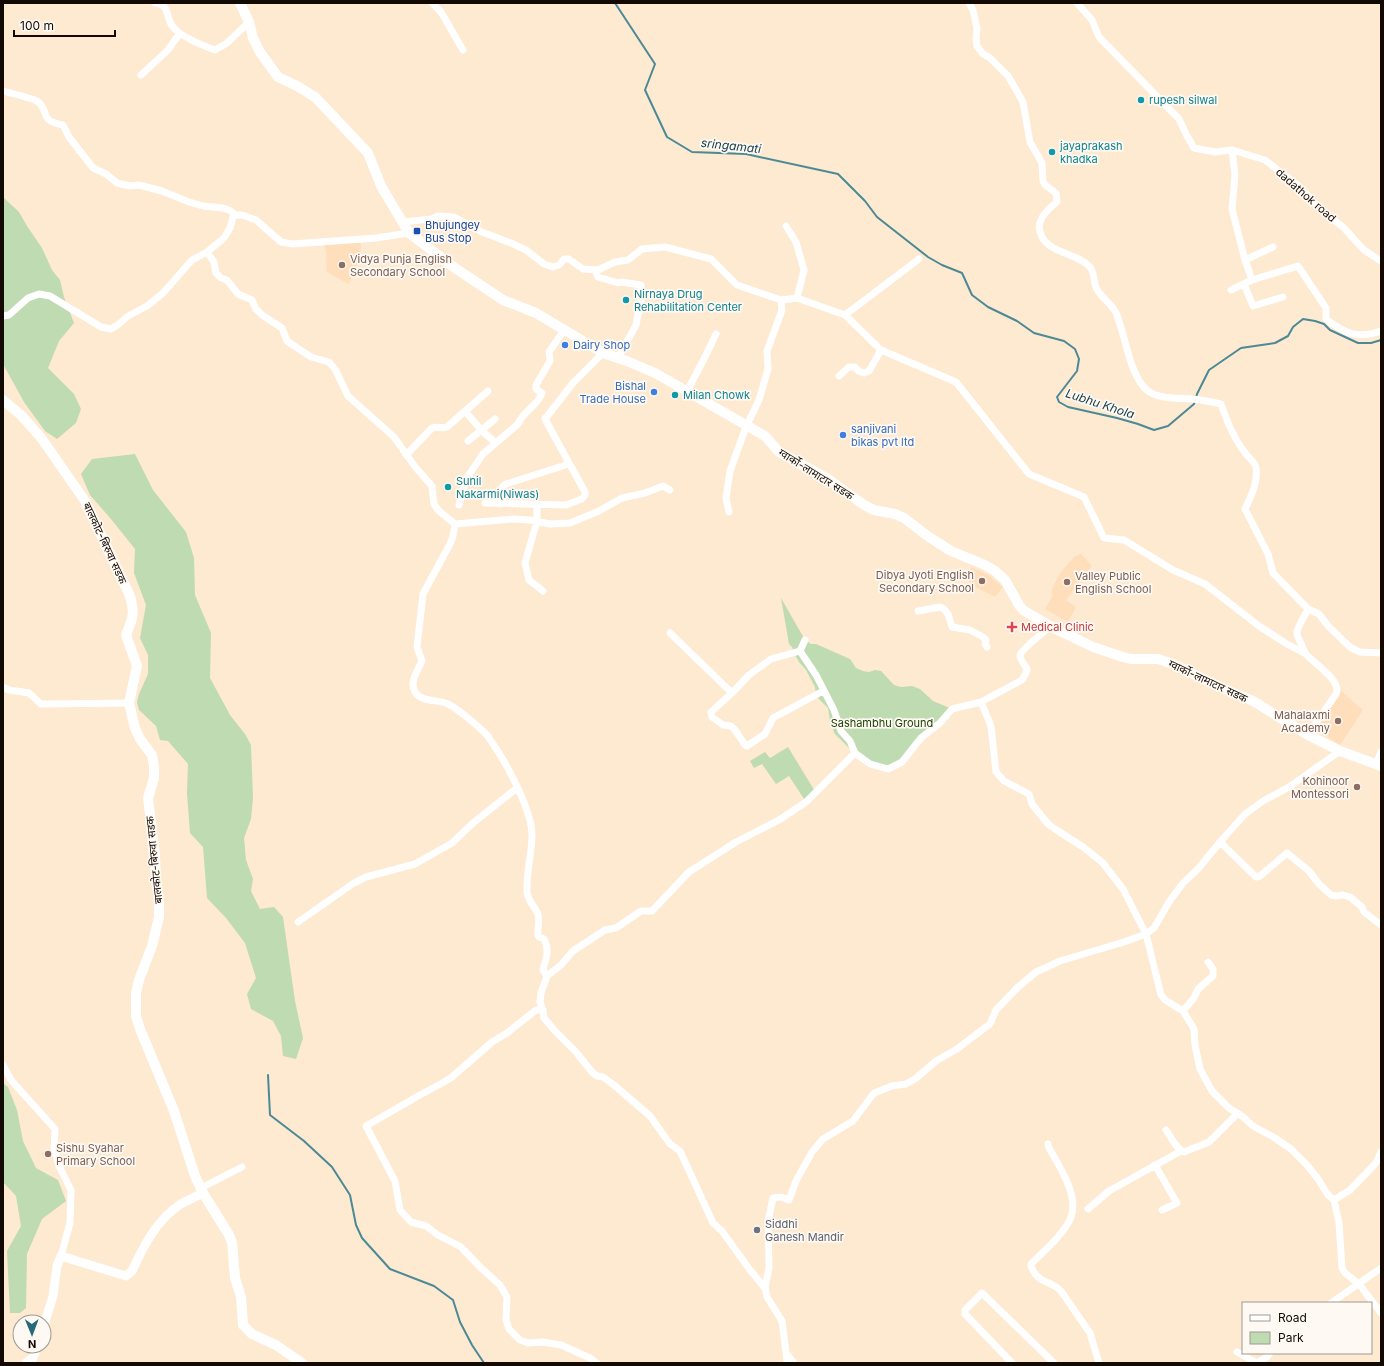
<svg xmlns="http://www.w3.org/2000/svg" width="1384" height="1366" font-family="Inter,'Noto Sans Devanagari',sans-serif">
	<rect width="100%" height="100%" fill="#fee9d1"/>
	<path fill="#ffdfbb" d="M323 242 361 243 360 258 349 284 327 272 326 251Z
		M1081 554 1092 566 1066 600 1076 607 1068 622 1045 609 1053 595 1051 591 1060 573 1075 556Z
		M972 567 988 575 1003 587 995 597 973 586 964 576Z
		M1341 691 1363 710 1340 745 1316 729Z
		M51 1148 55 1156 45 1160 41 1153Z"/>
	<path fill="#bfdbb2" d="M3 197 19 212 27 226 42 248 52 270 60 280 64 297 74 323 59 341 48 368 74 394 81 409 76 423 57 439 45 431 24 402 3 364Z
		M135 454 153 490 186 532 194 558 195 595 211 633 210 678 230 715 245 734 251 745 253 798 251 819 244 838 246 860 253 879 251 891 260 909 274 907 283 917 295 1001 303 1038 296 1059 283 1056 281 1036 273 1021 251 1009 247 994 256 978 245 943 226 918 207 898 203 847 190 833 187 793 188 764 168 741 160 740 156 726 139 710 137 702 139 694 148 674V655L140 638 146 605 134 573 135 549 111 519 90 495 81 474 92 459Z
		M781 598 805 640 811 644H816L850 659 856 668 863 671 869 672 875 670 881 671 894 685 901 687 912 686 920 689 933 701 952 709 902 762 888 769 857 756 834 733 833 727 830 721 828 708 816 696 815 687 806 670 799 662 795 655 792 647 789 644Z
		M788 747 816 793 806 802 789 776 776 784 762 764 754 768 750 761 765 752 770 758Z
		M3 1083 8 1087 17 1110 23 1141 36 1168 58 1180 66 1201 42 1219 27 1254 26 1308 20 1313H10L7 1251 21 1226 16 1196 3 1182Z"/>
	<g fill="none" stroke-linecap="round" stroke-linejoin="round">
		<path stroke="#4c8996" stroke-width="2" d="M615 3 655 64 645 90 667 137 692 152 746 154 838 174 865 201 877 217 928 257 942 265 962 273 972 295 988 307 1017 321 1034 333 1064 341 1075 349 1079 359 1077 371 1057 397 1059 402 1068 407 1117 418 1138 424 1154 430 1168 426 1194 404 1197 394 1209 370 1241 348 1275 343 1288 336 1293 327 1303 319 1315 321 1324 324 1330 330 1358 343H1371L1381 340
			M268 1075 270 1115 304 1141 332 1167 350 1195 356 1225 362 1238 390 1269 434 1286 453 1300 460 1322 472 1345 484 1363"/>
		<path stroke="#fff" stroke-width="7" d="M155 3C172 5 164 18 174 28 183 38 201 45 215 50L227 43 249 22
			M432 3 441 12 463 50
			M969 3 973 10 977 28 976 39 977 46 982 53 990 58 1008 76 1023 102 1030 142 1042 163 1043 181 1045 185 1056 193 1057 202C1048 209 1036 220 1040 232 1046 254 1077 252 1090 267 1095 273 1093 281 1096 287 1099 297 1112 303 1116 313 1126 336 1129 376 1148 391 1158 399 1179 398 1192 399 1202 400 1212 402 1221 404 1227 422 1234 439 1246 454 1249 458 1256 463 1256 468 1258 483 1251 496 1245 509L1268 554 1273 573 1308 609C1305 616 1299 624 1297 632 1297 636 1299 640 1301 643 1302 647 1304 651 1306 654 1314 664 1342 680 1336 694L1308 735
			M1077 3 1092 20 1099 37 1179 119 1186 134 1194 148 1215 152 1232 150 1265 160 1300 187 1321 210 1343 227 1364 250 1381 261
			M141 75 168 50 180 33
			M3 91C10 93 32 98 37 101 50 110 38 121 63 125L69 137 93 168 106 174 117 183 130 186 139 185 162 191 189 202 203 206 223 208 229 210 236 215
			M1232 150 1235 175 1232 209 1245 260 1252 280
			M402 222 432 219 438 216 454 217 482 232 511 243 526 250 544 264 553 267 559 265 564 259H569L583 269 598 270 615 262 628 260 642 249 665 247 711 259 737 285 781 300 797 298 845 315 881 350 956 382 1029 474 1084 497 1104 538 1124 540 1173 570 1205 584 1259 626 1287 644 1306 654
			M786 226 796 242 804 270 797 298
			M207 252 224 238 230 228 233 217 236 215H242L256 220 281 242 293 244 306 243 376 238 409 233
			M1245 260 1273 247
			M595 270 598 277 618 283 621 282 641 285V307L638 314 636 325 618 358
			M1244 284 1253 306 1283 297
			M1231 290 1252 280 1298 266 1326 308V319C1345 334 1358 339 1381 331
			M845 315 919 259
			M3 316 9 315 28 298 39 294 50 296 101 327 111 329 119 324 128 316 147 306 163 293 192 260 207 252 214 262 216 273 221 278 227 280 238 294 252 300 256 309 262 315 282 328 287 341 311 357 329 362 335 369 348 396 394 437 416 468 432 486 434 504 438 510 455 524 453 536 450 544 423 594 417 647 422 661C418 670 409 682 415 692 422 703 438 699 448 704 457 708 479 727 486 734 489 737 491 741 493 744 507 764 532 811 532 835 532 854 526 873 527 892 528 901 535 907 538 914 540 921 537 928 538 935L539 937 544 939C550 952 546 957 543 970L547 976
			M839 376 849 367H855L858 371 864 373 869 371 881 350
			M687 391 704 359 716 334
			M465 411 482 431 496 443
			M468 441 495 419
			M406 455 432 428C437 426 442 429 447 427L488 391
			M485 503 566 505 582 499 585 495V492L545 419 573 383 603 353
			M501 504C500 495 498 489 506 484L569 464
			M537 504V521L525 563 529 580 543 591
			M459 505 466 479 483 454 518 424C523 411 536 408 542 393L536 389V385L550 361 549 352 564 330
			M729 512 726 498 730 471 746 427 759 400 768 369 767 351 782 310 781 300
			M455 524 514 519 530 520 550 524 570 523 599 511 622 498 645 493 663 486 670 490
			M1308 609 1319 614 1329 627 1351 648 1360 652 1381 653
			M918 611 940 607 943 608 948 614 952 627 970 630 983 637 986 640 985 644 987 647
			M1050 626C1044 633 1022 648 1020 655 1020 660 1025 665 1027 669L1026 673 1022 680 981 702 991 726 996 772 1004 781 1029 794 1032 804 1048 824 1055 829 1083 847 1102 862 1123 889 1146 934 1161 995 1165 1000 1183 1011 1194 1029 1195 1045 1200 1069 1212 1091 1229 1108 1242 1116 1253 1126 1275 1138 1291 1149 1307 1165 1318 1179 1328 1195 1334 1200 1339 1223 1342 1268 1345 1273 1359 1284 1381 1313
			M670 633 732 693
			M805 640 800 651 816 675 834 710 841 731 850 741 855 753
			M800 651 771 659 749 675 732 693 711 712 712 717 723 725 731 726 735 730 745 745 747 746 765 734 773 718 823 691
			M3 687 9 690 29 693 41 704 129 703
			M1376 764 1381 752
			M1220 842 1256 877 1260 876 1287 853 1309 871 1319 884 1331 895 1336 896 1343 895 1350 897 1362 907 1364 912 1381 925
			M298 922 354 883 366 877 415 864 452 843 473 823 517 788
			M543 1010 544 1018 555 1031 576 1052 592 1072 597 1076 603 1077 614 1085 650 1116 670 1144 680 1151 713 1223 722 1231 750 1270 765 1288
			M1183 1011 1194 998 1198 989 1213 976V969L1208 962
			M3 1065 11 1080 55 1129 54 1149 59 1166 71 1190 70 1223 61 1256
			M1166 1130C1171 1137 1176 1149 1184 1152L1209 1142 1237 1114
			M1048 1144 1049 1148C1059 1166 1079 1195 1071 1217 1065 1233 1044 1251 1031 1264V1266C1038 1285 1050 1279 1061 1291L1090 1333 1099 1363
			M1155 1165 1177 1203 1162 1210
			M201 1188 242 1167
			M1334 1200 1350 1190 1376 1163 1381 1152
			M1088 1209 1109 1191 1181 1151
			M1331 1303 1381 1268
			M1237 1352 1257 1363 1267 1357 1270 1353
			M786 1353 794 1363
			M597 1363 590 1358 561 1345 542 1342 528 1343 520 1340 509 1329 506 1320 507 1297 500 1285 481 1268 461 1247 438 1235 426 1226 411 1222 400 1210 395 1181 366 1126 420 1095 444 1082 452 1077 492 1042 507 1033 536 1010H543L540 1002 541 993 547 976 561 965 573 951 605 930 616 928 641 911H652L689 872 736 842 779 820 806 802 855 753 870 764 888 769 902 762 921 738 940 723 952 709 981 702
			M787 1363 786 1353 782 1321 767 1297 765 1288 769 1268 768 1221 773 1198 781 1197 789 1200 796 1181 812 1152 823 1139 853 1121 874 1093 892 1086 906 1084 915 1079 936 1061 957 1049 982 1030 990 1024 996 1010 1018 987 1036 972 1060 961 1124 942 1146 934 1154 928 1169 902 1183 883 1198 869 1220 842 1245 814 1263 801 1289 787 1340 751
			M1012 1363 965 1314V1310L982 1293 1054 1363"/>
		<path stroke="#fff" stroke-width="9" d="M44 1325 53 1296 57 1266 61 1256 126 1276 132 1271C143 1247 157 1219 181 1204 188 1200 195 1197 203 1193
			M26 1363 33 1358 37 1346"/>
		<path stroke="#fff" stroke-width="10" d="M240 3 249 22 253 38 260 52 278 77 297 86 315 97 368 153 381 186 409 233 455 268 503 300 536 313 603 353 627 361 655 373 765 436 779 452 828 479 864 505 874 510 895 514 904 518 929 537 951 551 985 565 995 571 1005 580 1019 605 1023 610 1050 626 1093 647 1123 657 1131 659H1158L1173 664 1220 687 1253 701 1308 735 1340 751 1381 766
			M3 400 22 416 42 439 85 501 130 596C135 615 133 617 126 635L137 666 129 703 135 728 140 739 152 755 154 766V778L148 798 155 856 156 881 159 899V917L152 946 139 980 136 993V1016L140 1029 174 1111 195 1176 203 1193 229 1235 232 1242 235 1278 241 1297 243 1325 252 1334 276 1345 302 1363"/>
	</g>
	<g fill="#0f9aa8" stroke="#fef9f3" stroke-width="1.5">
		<circle cx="1141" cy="100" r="4"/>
		<circle cx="1052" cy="152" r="4"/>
		<circle cx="626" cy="300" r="4"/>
		<circle cx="675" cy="395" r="4"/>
		<circle cx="448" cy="487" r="4"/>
	</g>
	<rect fill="#1a4fb4" stroke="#fef9f3" stroke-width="1.5" x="413" y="227" width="8" height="8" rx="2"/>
	<g fill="#8d6e63" stroke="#fef9f3" stroke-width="1.5">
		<circle cx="342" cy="265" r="4"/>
		<circle cx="982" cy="581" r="4"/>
		<circle cx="1067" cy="582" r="4"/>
		<circle cx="1338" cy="721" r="4"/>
		<circle cx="1357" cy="787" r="4"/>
		<circle cx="48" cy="1154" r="4"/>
	</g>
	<g fill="#3f7fe0" stroke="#fef9f3" stroke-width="1.5">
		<circle cx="565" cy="345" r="4"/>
		<circle cx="654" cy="392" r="4"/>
		<circle cx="843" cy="435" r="4"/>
	</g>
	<path fill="#e0444e" stroke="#fef9f3" stroke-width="1.5" d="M1010 621h4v4h4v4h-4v4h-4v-4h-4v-4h4z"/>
	<circle fill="#6b7280" stroke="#fef9f3" stroke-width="1.5" cx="757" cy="1230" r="4"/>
	<g text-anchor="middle" stroke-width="3.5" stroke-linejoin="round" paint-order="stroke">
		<g font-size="11" fill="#0d838f" stroke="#fef9f3" text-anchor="start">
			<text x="1149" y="104">rupesh silwal</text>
			<text x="1060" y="150">jayaprakash<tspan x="1060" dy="13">khadka</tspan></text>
			<text x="634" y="298">Nirnaya Drug<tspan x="634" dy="13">Rehabilitation Center</tspan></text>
			<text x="683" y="399">Milan Chowk</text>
			<text x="456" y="485">Sunil<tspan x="456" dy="13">Nakarmi(Niwas)</tspan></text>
		</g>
		<g font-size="11" fill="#120a02" stroke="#fef9f3">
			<text transform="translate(1306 195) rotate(41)" y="4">dadathok road</text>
			<text transform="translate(816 474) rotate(32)" y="4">ग्वार्को-लामाटार सडक</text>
			<text transform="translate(105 543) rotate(65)" y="4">बालकोट-बिरुवा सडक</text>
			<text transform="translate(1208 681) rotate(25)" y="4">ग्वार्को-लामाटार सडक</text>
			<text transform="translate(154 860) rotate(-96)" y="4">बालकोट-बिरुवा सडक</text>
		</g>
		<g font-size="11" fill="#164399" stroke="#fef9f3" text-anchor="start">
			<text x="425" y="229">Bhujungey<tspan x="425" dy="13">Bus Stop</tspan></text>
		</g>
		<g font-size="11" fill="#785e54" stroke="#fef9f3" text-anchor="start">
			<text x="350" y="263">Vidya Punja English<tspan x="350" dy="13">Secondary School</tspan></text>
			<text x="974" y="579" text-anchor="end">Dibya Jyoti English<tspan x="974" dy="13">Secondary School</tspan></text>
			<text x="1075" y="580">Valley Public<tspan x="1075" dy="13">English School</tspan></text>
			<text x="1330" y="719" text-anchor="end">Mahalaxmi<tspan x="1330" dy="13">Academy</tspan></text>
			<text x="1349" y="785" text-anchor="end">Kohinoor<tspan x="1349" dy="13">Montessori</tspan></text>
			<text x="56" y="1152">Sishu Syahar<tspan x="56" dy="13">Primary School</tspan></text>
		</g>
		<g font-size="11" fill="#366cbe" stroke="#fef9f3" text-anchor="start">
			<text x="573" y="349">Dairy Shop</text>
			<text x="646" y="390" text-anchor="end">Bishal<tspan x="646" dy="13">Trade House</tspan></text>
			<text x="851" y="433">sanjivani<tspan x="851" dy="13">bikas pvt ltd</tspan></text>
		</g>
		<g font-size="11" fill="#be3a42" stroke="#fef9f3" text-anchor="start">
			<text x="1021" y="631">Medical Clinic</text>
		</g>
		<g font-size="11" fill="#1e4203" stroke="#fef9f3">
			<text x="882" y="727">Sashambhu Ground</text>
		</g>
		<g font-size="11" fill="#5b616d" stroke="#fef9f3" text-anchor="start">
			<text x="765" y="1228">Siddhi<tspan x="765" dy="13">Ganesh Mandir</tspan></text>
		</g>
		<g font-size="12" font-style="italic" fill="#133d47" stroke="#fef9f3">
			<text transform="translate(731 146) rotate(6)" y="4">sringamati</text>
			<text transform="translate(1100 404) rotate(18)" y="4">Lubhu Khola</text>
		</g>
	</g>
	<rect width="1384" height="1366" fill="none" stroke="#120a02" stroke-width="8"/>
	<rect x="1242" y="1302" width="130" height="52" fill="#fef9f3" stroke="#a09993"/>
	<rect x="1250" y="1315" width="20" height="6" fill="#ffffff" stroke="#a09993"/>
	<text x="1278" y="1322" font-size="12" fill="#120a02">Road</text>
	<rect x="1250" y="1332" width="20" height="12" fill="#bfdbb2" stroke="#a09993"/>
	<text x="1278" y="1342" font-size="12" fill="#120a02">Park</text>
	<g transform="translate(32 1334) rotate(179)"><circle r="19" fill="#fef9f3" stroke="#a09993"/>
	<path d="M0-3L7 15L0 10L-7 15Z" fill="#246b79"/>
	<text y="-6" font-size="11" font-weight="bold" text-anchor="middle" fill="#120a02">N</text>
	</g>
	<path d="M14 30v6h101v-6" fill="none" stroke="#120a02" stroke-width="2"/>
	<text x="20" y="30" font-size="12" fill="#120a02" stroke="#fef9f3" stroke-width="3" paint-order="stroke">100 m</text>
</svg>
